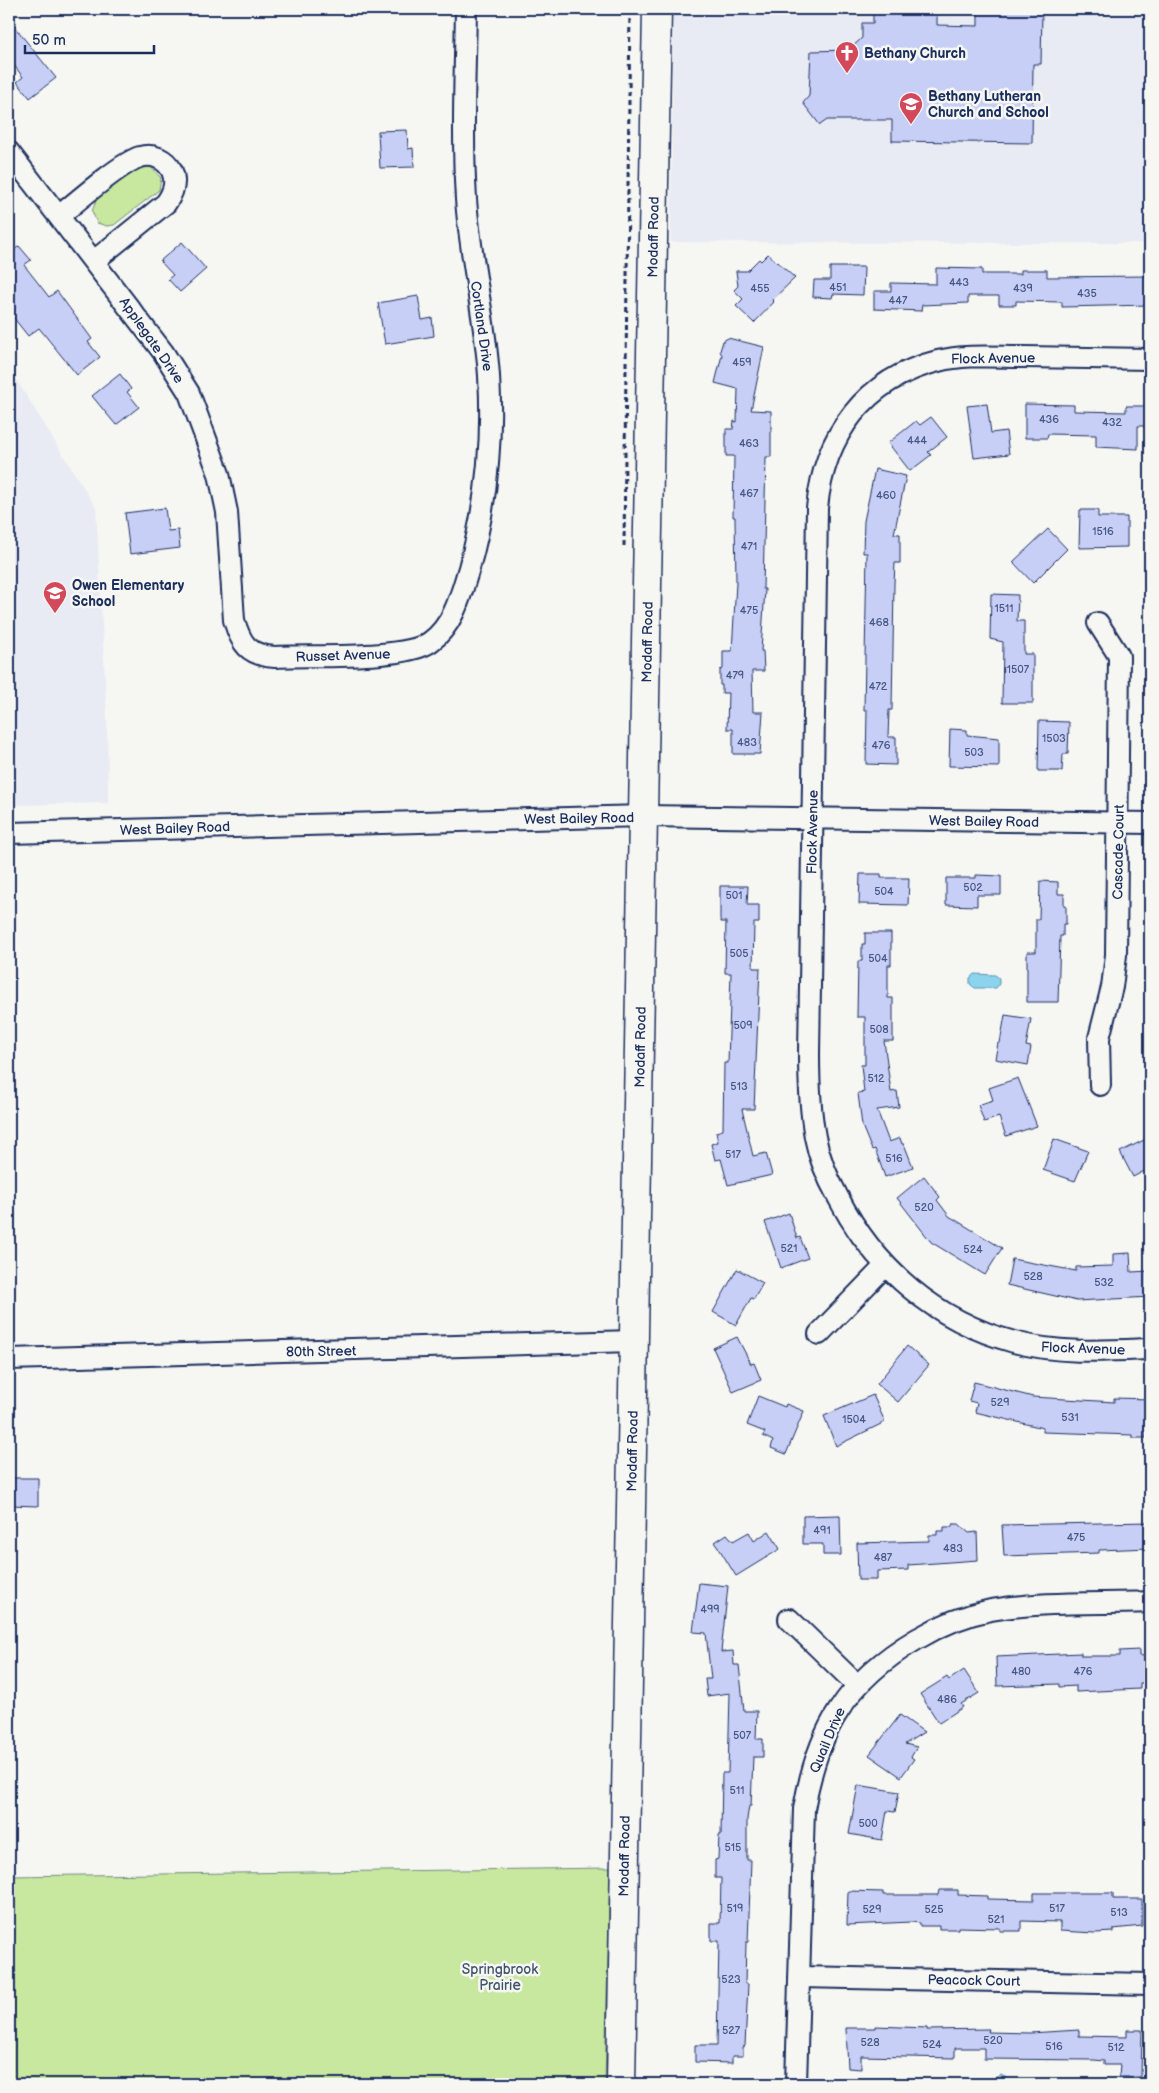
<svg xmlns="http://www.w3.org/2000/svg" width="1159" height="2093" font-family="'Balsamiq Sans',sans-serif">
	<rect width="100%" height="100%" fill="#f6f6f2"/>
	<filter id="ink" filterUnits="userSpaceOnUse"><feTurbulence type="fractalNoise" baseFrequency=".02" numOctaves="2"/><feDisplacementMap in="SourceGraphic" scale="10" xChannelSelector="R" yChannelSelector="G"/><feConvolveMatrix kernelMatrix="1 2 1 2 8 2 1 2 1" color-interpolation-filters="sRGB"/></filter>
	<g filter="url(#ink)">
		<path fill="#e8eaf4" d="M673 9H1150V243L671 242Z
			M9 368 96 508 107 721 108 803 9 805Z"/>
		<path fill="#c8e79f" stroke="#728b7e" d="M150 166 161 178 159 190 114 225 107 226 97 223 92 211 97 199 137 167Z
			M610 1868 605 2084H9V1876Z"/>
		<path fill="#8cd3ee" stroke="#5f91b4" d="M974 974 995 975 999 978V984L996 988H975L970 984V978Z
			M1001 2075 1007 2078 1011 2084H990L994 2078Z"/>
		<path fill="#c8cff7" stroke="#1b2f5e" d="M893 9H937V25L978 26V9H1042L1041 64H1033L1032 143 892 141V120H827L820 125 803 103 809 96 811 51 849 50 862 38V23H873V10Z
			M9 20 56 78 30 98 17 82 23 77 9 59Z
			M407 130 408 149 413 148 414 167 380 168 378 131Z
			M182 242 206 269 180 292 168 279 173 275 160 261Z
			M19 246 31 260 24 265 49 297 57 291 92 339 88 342 100 357 77 375 39 328 28 336 9 312V254Z
			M768 254 795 278 772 300 774 302 754 323 736 306 743 299 734 290 738 286 736 271H747L759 259 761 261Z
			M830 267H864L863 295 833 294 832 298 813 297 814 280H830Z
			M936 268 982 269V274H1021V270H1047V277L1150 276V305L1062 307V302L1016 301V305H999V296H968V303L922 305 921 311 874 309V291H891V283L936 284Z
			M418 296 422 320 432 318 434 336 385 344 378 303Z
			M728 338 764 347 751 410 771 411V457H766L763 589H765L761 651H763L764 671H752L753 712H763L760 754H733V729H727L728 693H722V685H720V670L723 669V651H732L736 583 735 517H733L734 456H726V429H733L734 421 737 422 738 389 715 383 722 355 720 351 723 341Z
			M120 374 131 389 127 392 139 407 116 425 92 396Z
			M987 404 991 433 1006 431 1009 454 974 458 967 406Z
			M1025 404 1074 405V411L1126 412V406H1150V426H1138V449L1096 447V435L1048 434 1047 438H1025Z
			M931 417 947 437 928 452 931 455 910 471 888 443 916 421 920 425Z
			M875 469 906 476 894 534H900V563H895L894 584 892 710H889L888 737H896V765L866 764 867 710H864L867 553H863L864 521Z
			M165 508 168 531 178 530 180 548 130 554 125 513Z
			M1080 510H1098V517H1127V547L1079 548Z
			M1048 529 1067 549 1033 583 1013 562Z
			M991 594 1018 595 1017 621H1024V654H1033V703H1002L1003 642 990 639Z
			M1039 721 1069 722 1068 754H1063L1062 771H1038Z
			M950 729 967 730V735L999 738V767L949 766Z
			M860 874H881V878H909L908 905 859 904Z
			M976 875 1001 876V895H977V906L946 905V878H976Z
			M1040 881 1058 882V894H1064V906H1066V924H1063V936H1060L1058 1002H1027V952H1036V919H1039Z
			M720 886H748L747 905H759V923H754L753 968H760L754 1109H742L753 1156 766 1153 772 1175 728 1185 721 1159 715 1160 711 1144 718 1142 716 1132 723 1130 724 1063H728L731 973H725L726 922H721L720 919Z
			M865 933H891V965H888V998H893V1041H884L891 1092 897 1091 899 1107 877 1110 889 1142 900 1138 902 1144H904L913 1167 885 1177 875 1149 872 1150 862 1126 858 1093 864 1092 861 1065H865V1017H857L858 961H862V944H865Z
			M1005 1015 1031 1019 1026 1046 1031 1047 1028 1065 995 1059 998 1043H1000Z
			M1018 1078 1037 1126 1006 1136 999 1117 984 1122 978 1105 993 1100 989 1088Z
			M1150 1137V1168L1133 1177 1120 1152Z
			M1054 1139 1088 1151 1075 1181 1043 1170Z
			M924 1176 940 1197 937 1200 949 1216 1002 1248 985 1275 931 1242 897 1198Z
			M789 1213 797 1238 800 1237 808 1258 781 1268 765 1222Z
			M1130 1253 1131 1272 1150 1271V1297L1077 1301 1007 1285 1012 1259 1076 1271V1267L1113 1266V1254Z
			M737 1269 763 1283 754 1299 751 1298 736 1325 713 1312Z
			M737 1337 751 1364 754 1363 761 1380 733 1392 713 1348Z
			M907 1346 929 1365 898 1402 877 1384Z
			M974 1382 1033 1397 1114 1402V1398L1150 1399V1429H1146V1438H1133V1435L1043 1432V1428L975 1412 977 1403 969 1401Z
			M873 1395 885 1422 836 1446 824 1416Z
			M758 1396 785 1407 786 1404 804 1411 786 1454 771 1448 773 1441 763 1436 765 1432 747 1425Z
			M9 1478H38V1506L9 1505Z
			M840 1515 841 1555H823V1544H803V1516Z
			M1150 1522V1548L1099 1550V1553L1004 1556 1002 1525Z
			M953 1524H959L969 1533 977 1532 978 1560 908 1565V1570L877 1571V1580H858L857 1543 929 1541V1535H937V1531H944V1527H951Z
			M769 1531 780 1549 736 1576 715 1542 727 1534 733 1541 749 1532 754 1541Z
			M699 1583 728 1586 721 1652 733 1651 734 1665H739L744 1711H757L756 1739H763V1757H753L751 1806H749L747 1819V1860H751L748 1942H746L745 1984H748L745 2046 743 2047V2056H732V2063L695 2062V2045H717L719 1941H711V1923H720L721 1878H715V1860L718 1859 719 1835H721L722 1773H728L730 1693 707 1696 705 1679H711L706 1633 693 1632Z
			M1139 1650V1656L1150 1655V1683H1140V1689L1076 1692V1686L1059 1687V1684L997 1686 996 1657 1081 1653V1656H1120V1651Z
			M964 1670 979 1693 961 1704 963 1707 939 1723 920 1694 947 1677 949 1680Z
			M900 1715 924 1732 905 1744 917 1747 911 1757 914 1759 901 1777 869 1755Z
			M858 1785 899 1792 895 1812 887 1811 882 1840 849 1834Z
			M939 1890H958V1895L987 1896V1899L1034 1900V1893H1113V1899H1142V1926L1113 1929V1932L1095 1933 1060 1931V1922L1021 1921V1931H1000V1928L958 1927V1929H939V1926H920V1923L911 1922 847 1925 848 1891 883 1892V1895H938Z
			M875 2026 927 2028V2030L989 2029 988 2032 1030 2033 1079 2030V2036L1127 2037V2030H1142L1141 2077H1119L1120 2065H1104V2061L1094 2060 984 2059V2048H955V2058L861 2056V2069L848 2068 846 2028H875Z"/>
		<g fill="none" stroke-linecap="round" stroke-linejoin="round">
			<g stroke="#1b2f5e" stroke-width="24">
				<path id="street" d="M9 152 163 352 189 393 219 474 227 512 234 620C241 644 248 655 275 657 310 655 405 660 430 642 454 625 461 594 469 568 487 504 493 441 489 376 485 316 470 258 466 199 462 136 465 72 466 9
					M59 216C76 202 122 162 140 157 153 153 166 159 172 171 177 183 173 193 166 203L94 261
					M1150 359C1109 358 1067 358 1025 357 996 357 966 354 938 361 865 379 824 435 817 508L809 1054C809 1082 810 1110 815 1137 819 1158 828 1179 838 1197 875 1269 936 1321 1014 1342 1058 1354 1105 1351 1150 1349
					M1098 623 1119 656 1116 955 1112 987 1099 1038 1100 1085
					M9 833 644 816 1150 823
					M819 1334 885 1266
					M9 1359 633 1341
					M789 1619 857 1685
					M799 1977 1150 1984
					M796 2084 804 1809C817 1730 847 1680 917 1639 939 1626 965 1615 991 1610 1043 1601 1098 1604 1150 1602"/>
			</g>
			<g stroke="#1b2f5e" stroke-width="31">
				<path id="secondary" d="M621 2084 657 9"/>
			</g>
			<path stroke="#1b2f5e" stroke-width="3" stroke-dasharray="5 4" stroke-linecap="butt" d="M624 546 630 9"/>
			<use href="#street" stroke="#f6f6f2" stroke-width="20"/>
			<use href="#secondary" stroke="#f6f6f2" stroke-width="28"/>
		</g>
	</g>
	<defs>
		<g id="church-pin" transform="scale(1.25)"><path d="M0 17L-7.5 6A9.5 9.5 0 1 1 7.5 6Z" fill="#d1495b" stroke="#f6f6f2"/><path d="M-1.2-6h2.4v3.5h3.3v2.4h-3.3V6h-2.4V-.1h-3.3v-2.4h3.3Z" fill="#fff"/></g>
		<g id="school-pin" transform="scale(1.25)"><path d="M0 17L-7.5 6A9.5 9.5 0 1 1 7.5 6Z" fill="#d1495b" stroke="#f6f6f2"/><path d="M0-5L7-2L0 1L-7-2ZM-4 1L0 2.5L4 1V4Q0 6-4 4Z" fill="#fff"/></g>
	</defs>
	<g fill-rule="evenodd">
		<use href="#church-pin" x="847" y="53"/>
		<use href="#school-pin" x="911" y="104"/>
		<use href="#school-pin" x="55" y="593"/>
	</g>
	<g text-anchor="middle" stroke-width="5" stroke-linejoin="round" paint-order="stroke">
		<g font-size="11" fill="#465784">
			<text x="959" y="286">443</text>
			<text x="838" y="291">451</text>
			<text x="760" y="292">455</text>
			<text x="1023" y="292">439</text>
			<text x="1087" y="297">435</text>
			<text x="898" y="304">447</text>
			<text x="742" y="366">459</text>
			<text x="1049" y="423">436</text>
			<text x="1112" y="426">432</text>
			<text x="917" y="444">444</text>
			<text x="749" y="447">463</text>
			<text x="749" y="497">467</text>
			<text x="886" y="499">460</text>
			<text x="1103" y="535">1516</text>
			<text x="749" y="550">471</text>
			<text x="1004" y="612">1511</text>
			<text x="749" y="614">475</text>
			<text x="879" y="626">468</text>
			<text x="1018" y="673">1507</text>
			<text x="735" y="679">479</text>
			<text x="878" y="690">472</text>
			<text x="1054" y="742">1503</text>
			<text x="747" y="746">483</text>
			<text x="881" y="749">476</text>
			<text x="974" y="756">503</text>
			<text x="973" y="891">502</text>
			<text x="884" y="895">504</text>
			<text x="734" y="899">501</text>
			<text x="739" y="957">505</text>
			<text x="878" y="962">504</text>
			<text x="743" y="1029">509</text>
			<text x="879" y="1033">508</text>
			<text x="876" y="1082">512</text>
			<text x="739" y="1090">513</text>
			<text x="733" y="1158">517</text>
			<text x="894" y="1162">516</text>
			<text x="924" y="1211">520</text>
			<text x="789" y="1252">521</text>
			<text x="973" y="1253">524</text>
			<text x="1033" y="1280">528</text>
			<text x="1104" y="1286">532</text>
			<text x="1000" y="1406">529</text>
			<text x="1070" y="1421">531</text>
			<text x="854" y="1423">1504</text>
			<text x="822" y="1534">491</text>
			<text x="1076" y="1541">475</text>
			<text x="953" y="1552">483</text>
			<text x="883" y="1561">487</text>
			<text x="710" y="1613">499</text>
			<text x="1021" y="1675">480</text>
			<text x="1083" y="1675">476</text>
			<text x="947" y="1703">486</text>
			<text x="742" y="1739">507</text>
			<text x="737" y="1794">511</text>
			<text x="868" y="1827">500</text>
			<text x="733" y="1851">515</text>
			<text x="735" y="1912">519</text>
			<text x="1057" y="1912">517</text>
			<text x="872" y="1913">529</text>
			<text x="934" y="1913">525</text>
			<text x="1119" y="1916">513</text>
			<text x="996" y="1923">521</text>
			<text x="731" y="1983">523</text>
			<text x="731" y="2034">527</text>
			<text x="993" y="2044">520</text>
			<text x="870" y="2046">528</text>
			<text x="932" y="2048">524</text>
			<text x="1054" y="2050">516</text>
			<text x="1116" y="2051">512</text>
		</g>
		<g font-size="14" font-weight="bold" fill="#1b2f5e" stroke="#f6f6f2" text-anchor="start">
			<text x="864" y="58">Bethany Church</text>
			<text x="928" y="101">Bethany Lutheran<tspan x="928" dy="16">Church and School</tspan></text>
			<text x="72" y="590">Owen Elementary<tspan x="72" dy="16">School</tspan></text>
		</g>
		<g font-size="14" fill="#1b2f5e" stroke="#f6f6f2">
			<text transform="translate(653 237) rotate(-89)" y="5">Modaff Road</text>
			<text transform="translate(482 326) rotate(82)" y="5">Cortland Drive</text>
			<text transform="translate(152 340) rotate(55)" y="5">Applegate Drive</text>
			<text transform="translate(993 358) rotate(-1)" y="5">Flock Avenue</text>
			<text transform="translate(647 642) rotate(-89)" y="5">Modaff Road</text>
			<text transform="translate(343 655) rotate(-2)" y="5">Russet Avenue</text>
			<text transform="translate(579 818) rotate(-1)" y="5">West Bailey Road</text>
			<text transform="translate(984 821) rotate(1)" y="5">West Bailey Road</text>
			<text transform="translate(175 828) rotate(-2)" y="5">West Bailey Road</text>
			<text transform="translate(812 832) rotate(-89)" y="5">Flock Avenue</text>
			<text transform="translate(1118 852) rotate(-89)" y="5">Cascade Court</text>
			<text transform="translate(640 1047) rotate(-89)" y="5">Modaff Road</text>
			<text transform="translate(1083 1348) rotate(2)" y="5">Flock Avenue</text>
			<text transform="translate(321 1351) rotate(-1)" y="5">80th Street</text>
			<text transform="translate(632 1451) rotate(-89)" y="5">Modaff Road</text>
			<text transform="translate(827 1740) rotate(-67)" y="5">Quail Drive</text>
			<text transform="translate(624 1856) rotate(-89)" y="5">Modaff Road</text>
			<text transform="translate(974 1980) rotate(1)" y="5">Peacock Court</text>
		</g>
		<g font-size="14" fill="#3e546b" stroke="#f6f6f2">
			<text x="500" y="1974">Springbrook<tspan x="500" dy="16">Prairie</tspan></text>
		</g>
	</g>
	<rect width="1159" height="2093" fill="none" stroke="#f6f6f2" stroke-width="30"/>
	<rect x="15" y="15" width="1129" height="2063" fill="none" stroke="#1b2f5e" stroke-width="2" filter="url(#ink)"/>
	<path d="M25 45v8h129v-8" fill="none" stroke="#1b2f5e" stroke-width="2.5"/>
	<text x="32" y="45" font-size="15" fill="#1b2f5e" stroke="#f6f6f2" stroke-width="4" paint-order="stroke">50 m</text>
</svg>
